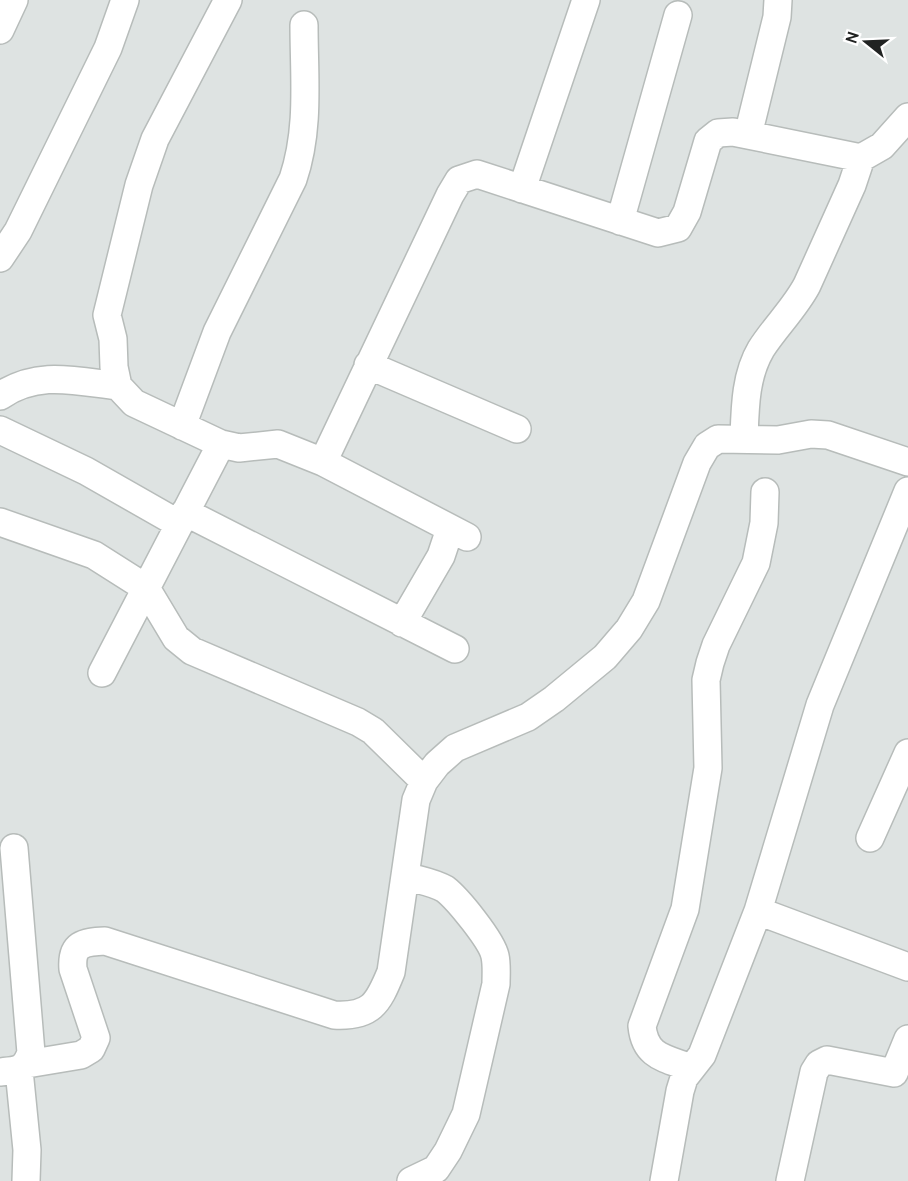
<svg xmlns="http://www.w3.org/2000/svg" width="908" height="1181" font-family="Cabin,sans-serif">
	<rect width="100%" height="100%" fill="#dee3e2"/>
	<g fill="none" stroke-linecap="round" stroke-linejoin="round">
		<g stroke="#b7bcba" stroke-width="30">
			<path id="minor" d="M228 0 155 139 139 185 107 315 113 339 114 367 118 386 134 403 221 444 239 448 278 444 323 462 467 537
				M0 30 14 0
				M748 135 777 17 778 0
				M522 189 586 0
				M620 221 678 15
				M0 258 18 231 108 48 125 0
				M368 365 517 429
				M0 396C38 370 75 381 118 386
				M182 426 217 332 293 179C310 129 304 77 304 25
				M0 430 86 471 179 524
				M744 439C745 409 745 376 761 349 775 327 795 308 807 285L852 185 861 158
				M323 462 450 195 459 180 477 174 658 233 678 228 687 212 708 141 718 133 733 132 861 158 882 146 908 117
				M185 512 455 649
				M0 522 94 555 146 588 176 638 192 651 358 722 373 731 424 781
				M402 623 441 556 450 529
				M102 673 221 444
				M870 838 908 753
				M405 876C418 880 433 882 445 889 458 899 492 941 495 956 497 965 496 975 496 984L466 1114 448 1151 436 1169 411 1181
				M758 911 908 967
				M27 1064 81 1055 91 1049 96 1038 73 969C71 944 83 942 105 941L334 1015C371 1017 378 1004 391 972L416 800 424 781 437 764 455 748 528 717 554 699 605 657 629 629 646 601 697 463 707 446 718 439 778 440 811 434 828 435 908 462
				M691 1068C665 1058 645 1057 642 1026L685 909 708 768 706 680 710 663 716 645 756 563 764 523 765 492
				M19 1070 27 1150 26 1181
				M0 1072C18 1070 24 1071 31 1053L14 848
				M664 1181 680 1091 684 1078 702 1055 758 911 820 705 908 491
				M790 1181 814 1072 819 1064 827 1060 894 1073 908 1039"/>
		</g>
		<use href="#minor" stroke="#fff" stroke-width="27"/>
	</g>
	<g transform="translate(866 42) rotate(288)" stroke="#ffffff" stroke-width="4.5" paint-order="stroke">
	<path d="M0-4.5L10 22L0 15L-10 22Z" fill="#212322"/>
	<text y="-9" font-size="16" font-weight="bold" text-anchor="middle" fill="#212322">N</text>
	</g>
</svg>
